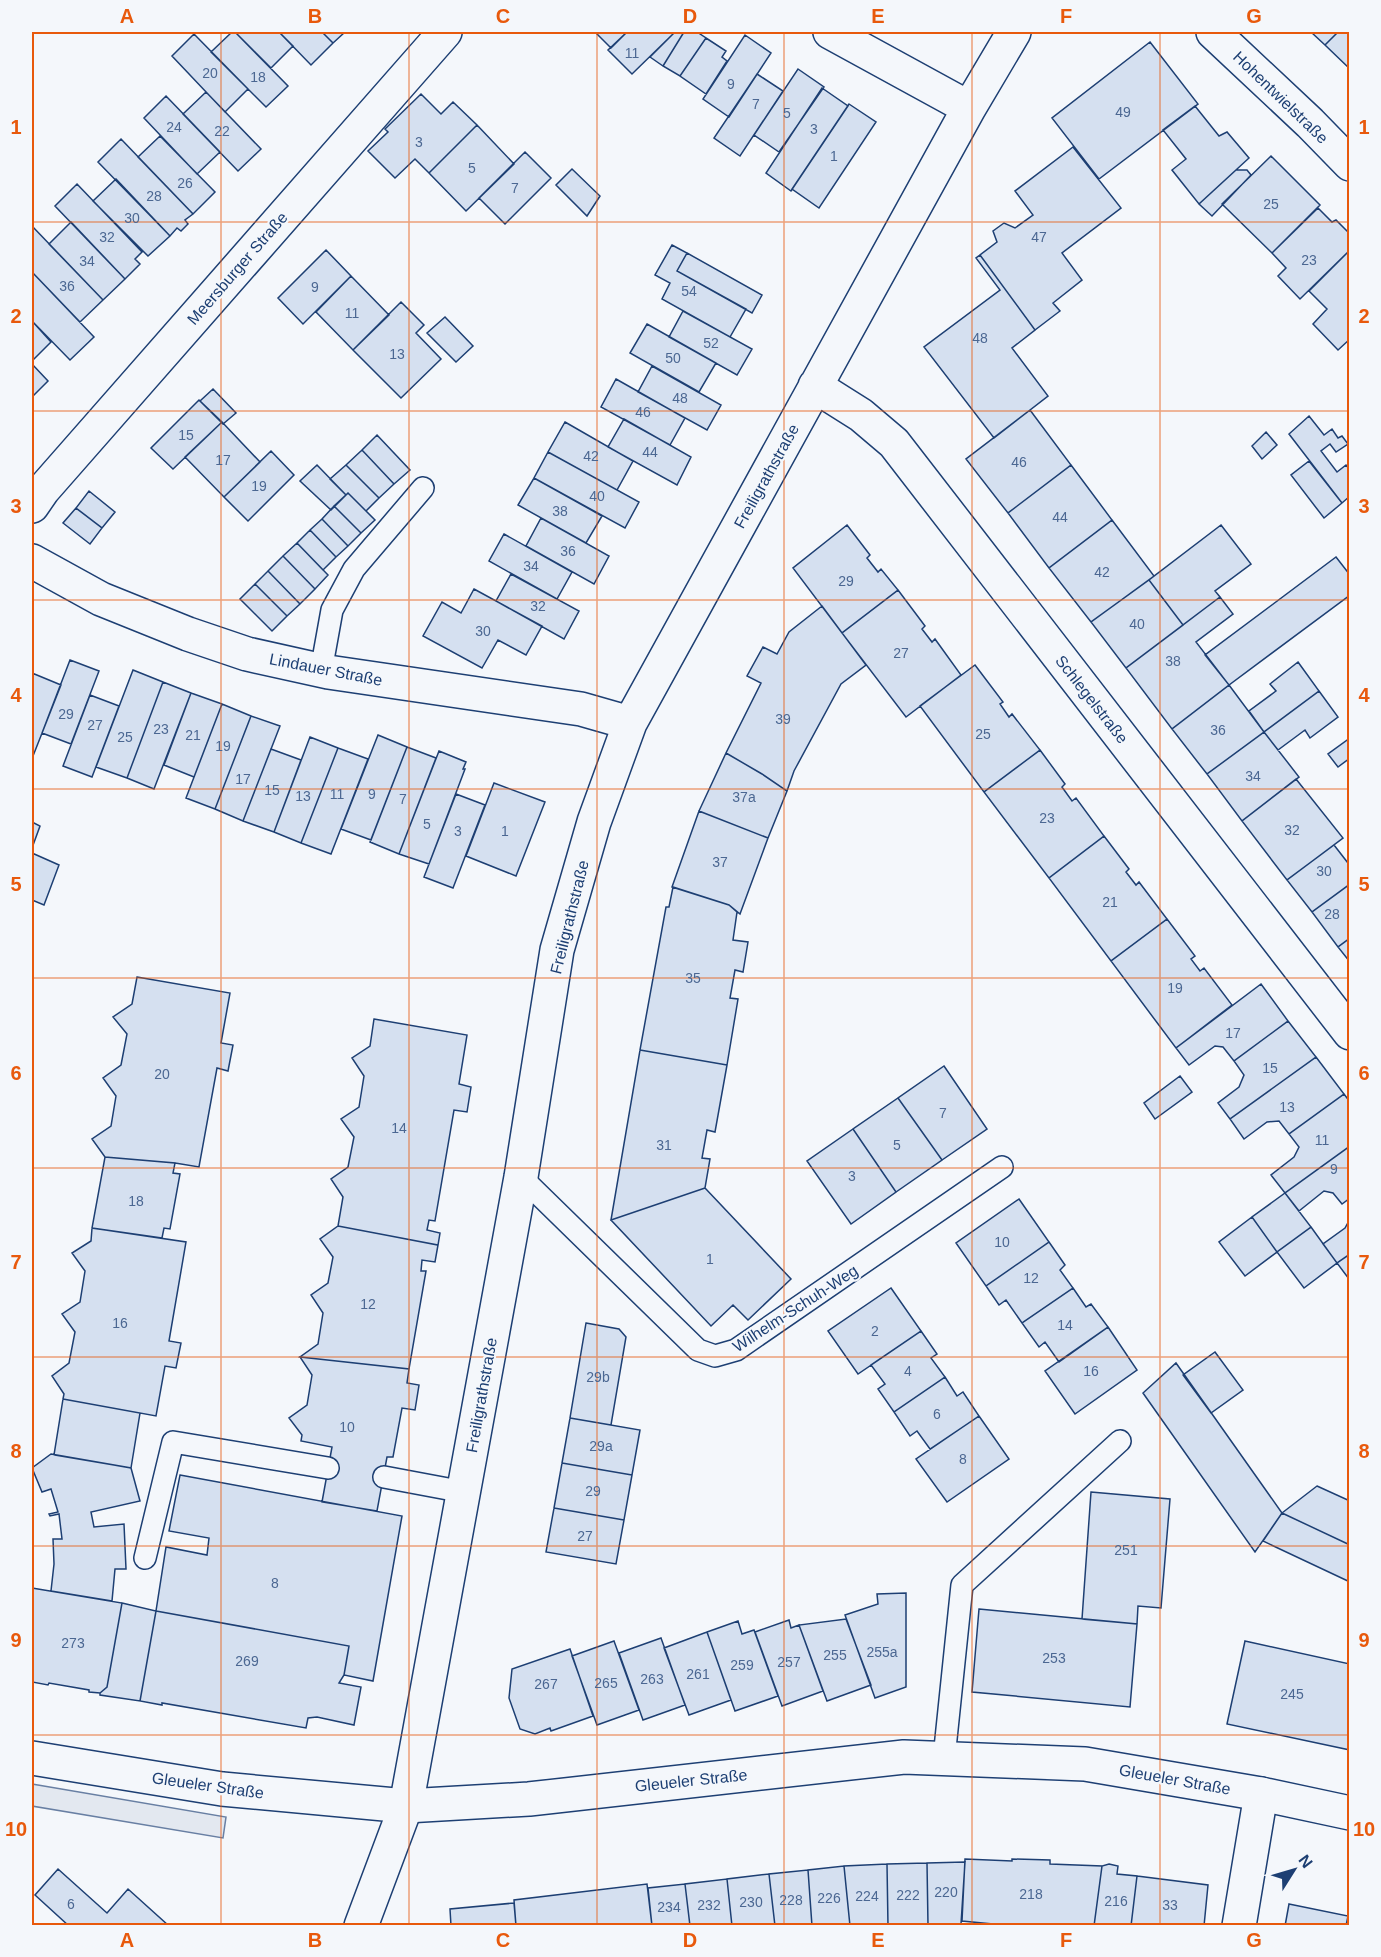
<svg xmlns="http://www.w3.org/2000/svg" width="1381" height="1957" font-family="Helvetica,sans-serif">
	<rect width="100%" height="100%" fill="#f4f7fb"/>
	<path fill="#e3e8f0" stroke="#687fa3" stroke-width="1.5" d="M32 1784 226 1817 223 1838 32 1806Z"/>
	<path fill="#d5e0f0" stroke="#1d3f73" stroke-width="1.5" d="M232 32H235L288 86 266 107 211 52Z
		M235 32H279L293 46 271 68Z
		M279 32H322L333 43 311 65Z
		M322 32H345L333 43Z
		M595 32H627L611 48Z
		M627 32H675L632 74 608 50Z
		M675 32H684L663 66 650 57Z
		M684 32H697L706 38 680 76 663 66Z
		M1311 32H1338L1325 45Z
		M1338 32H1350V69L1325 45Z
		M194 34 248 89 225 112 172 56Z
		M745 35 771 53 729 117 703 99Z
		M706 38 726 51 722 57 727 61 706 94 680 76Z
		M1150 42 1198 104 1099 179 1052 118Z
		M798 69 824 87 779 152 754 135Z
		M757 74 783 91 740 156 714 138Z
		M822 88 848 106 791 191 766 173Z
		M206 92 261 149 238 171 183 114Z
		M421 94 441 114 453 102 477 125 429 173 415 159 395 178 368 151 388 132 385 129Z
		M166 96 220 152 197 174 144 118Z
		M849 104 876 122 819 208 792 189Z
		M1195 106 1219 136 1227 132 1249 158 1199 204 1172 170 1186 159 1163 130Z
		M477 125 514 164 466 211 429 173Z
		M160 136 215 192 193 214 138 157Z
		M121 139 193 214 185 220 188 224 181 231 177 228 170 236 98 162Z
		M1073 147 1121 208 1062 253 1082 280 1053 303 1060 311 1035 330 980 255 997 242 993 231 1004 223 1015 228 1033 215 1015 191Z
		M525 152 551 178 505 224 479 198Z
		M1271 156 1320 205 1272 253 1222 204Z
		M572 169 600 196 587 216 556 185Z
		M1236 170H1247L1251 175 1212 216 1199 204Z
		M116 179 170 236 148 256 93 201Z
		M77 184 142 252 135 259 140 264 125 279 55 206Z
		M1318 208 1332 222 1336 220 1350 234V250L1300 299 1278 276 1286 268 1272 253Z
		M71 222 125 279 103 300 49 244Z
		M32 226 103 300 80 322 32 272Z
		M672 245 687 253 677 271 746 309 730 337 662 299 670 283 655 275Z
		M326 250 351 276 303 324 278 298Z
		M1350 250V339L1338 350 1313 324 1327 309 1309 291Z
		M687 253 762 295 752 313 677 271Z
		M980 255 1035 330 1012 348 1048 396 994 438 924 347 1000 290 976 258Z
		M32 272 94 337 70 360 32 321Z
		M351 276 389 315 353 350 316 312Z
		M401 302 424 325 416 333 441 359 401 398 353 350Z
		M683 311 752 349 737 375 669 337Z
		M445 317 473 346 456 362 427 333Z
		M32 321 51 342 32 361Z
		M647 324 716 363 699 392 630 353Z
		M32 364 48 381 32 397Z
		M652 366 721 405 707 430 638 392Z
		M616 379 685 418 670 445 601 407Z
		M213 389 236 413 223 424 200 401Z
		M199 400 222 422 173 469 151 448Z
		M1030 410 1071 465 1008 513 966 459Z
		M1309 416 1324 435 1332 429 1338 438 1342 436 1348 444 1336 452 1330 444 1321 451 1337 472 1346 465 1350 470V496L1342 503 1289 434Z
		M624 419 691 457 677 485 608 447Z
		M222 422 260 462 224 497 185 457Z
		M565 422 633 461 617 490 548 452Z
		M1266 432 1277 445 1262 459 1252 446Z
		M377 435 410 470 394 484 362 450Z
		M362 450 394 484 379 498 346 465Z
		M271 451 294 475 248 521 224 497Z
		M548 452 639 502 625 528 534 478Z
		M1309 461 1342 503 1324 518 1291 475Z
		M317 465 346 495 331 510 300 481Z
		M346 465 379 498 366 511 348 493 346 495 330 479Z
		M1071 465 1112 520 1049 568 1008 513Z
		M534 478 602 516 586 543 518 505Z
		M89 491 115 512 102 528 76 508Z
		M348 493 375 520 361 533 334 506Z
		M334 506 361 533 348 546 322 519Z
		M76 508 102 528 90 544 63 523Z
		M541 518 609 556 594 584 526 546Z
		M322 519 348 546 336 557 310 530Z
		M1112 520 1154 576 1091 622 1049 568Z
		M847 525 870 555 867 558 878 572 881 569 898 590 842 633 793 568Z
		M1221 525 1251 564 1215 591 1220 597 1183 625 1149 580Z
		M310 530 336 557 323 570 297 543Z
		M504 534 572 572 557 599 489 561Z
		M297 543 328 575 315 589 283 556Z
		M283 556 315 589 300 604 268 571Z
		M1336 557 1350 575V595L1229 685 1205 655Z
		M268 571 300 604 287 616 255 584Z
		M511 574 579 611 564 639 496 601Z
		M1149 580 1183 625 1126 668 1091 622Z
		M255 584 287 616 272 631 240 599Z
		M474 589 542 626 526 655 498 640 482 668 423 636 442 602 461 613Z
		M898 590 925 626 922 629 932 642 935 639 961 675 906 717 842 633Z
		M1220 597 1233 614 1196 642 1229 685 1172 729 1126 668Z
		M822 606 866 665 841 684 794 771 787 791 762 774 726 753 761 683 747 676 763 647 777 654 789 632Z
		M70 660 99 671 71 744 42 733Z
		M1298 662 1319 691 1264 732 1249 711 1276 691 1270 684Z
		M975 665 1003 702 1000 704 1009 717 1012 714 1040 750 984 792 920 706Z
		M133 670 163 682 127 778 96 767Z
		M32 673 61 685 33 756H32Z
		M163 682 191 693 154 789 127 778Z
		M1229 685 1264 732 1207 774 1172 729Z
		M1319 691 1338 717 1310 738 1305 730 1278 750 1264 732Z
		M191 693 222 704 194 777 164 765Z
		M90 695 119 706 92 777 63 766Z
		M222 704 251 716 215 809 186 798Z
		M251 716 280 726 243 821 215 809Z
		M1264 732 1299 777 1242 821 1207 774Z
		M378 735 407 747 371 840 341 829Z
		M310 737 338 748 301 843 274 832Z
		M1350 738V758L1338 767 1328 754Z
		M407 747 436 758 399 854 370 842Z
		M338 748 368 759 331 854 301 843Z
		M271 749 301 760 274 832 243 821Z
		M1040 750 1065 784 1062 787 1072 801 1076 798 1104 836 1049 878 984 792Z
		M439 751 466 762 463 769H465L429 864 399 854Z
		M726 753 762 774 787 791 768 838 699 811Z
		M1296 779 1343 838 1287 880 1242 821Z
		M494 783 545 802 516 876 466 856Z
		M456 794 485 805 453 888 424 877Z
		M699 811 768 838 740 914 729 905 672 887Z
		M32 822 40 826 32 848Z
		M1104 836 1129 869 1126 872 1136 885 1139 882 1167 919 1111 961 1049 878Z
		M1334 845 1348 863 1350 861V884L1312 912 1287 880Z
		M32 853 59 865 44 905 32 900Z
		M1350 884V938L1338 947 1312 912Z
		M673 887 729 905 737 912 733 940 748 942 743 972 735 970 730 998 738 999 727 1065 640 1050 666 907H669Z
		M1167 919 1195 956 1191 959 1200 971 1204 968 1232 1005 1176 1048 1111 961Z
		M1350 938V962L1338 947Z
		M137 977 230 993 221 1043 233 1045 228 1071 217 1068 199 1167 175 1163 105 1157 92 1139 111 1126 116 1096 103 1078 121 1065 127 1034 113 1017 132 1004Z
		M1261 984 1288 1021 1234 1061 1223 1047 1215 1046 1189 1065 1176 1048Z
		M374 1019 467 1035 459 1084 471 1087 467 1112 454 1110 435 1221 429 1220 427 1230 440 1233 438 1245 338 1226 343 1197 331 1179 348 1167 354 1137 341 1119 359 1107 364 1076 352 1058 370 1046Z
		M1288 1021 1316 1057 1230 1119 1218 1103 1239 1087 1244 1075 1234 1061Z
		M640 1050 727 1065 715 1132 707 1130 702 1158 710 1159 705 1188 611 1220Z
		M1316 1057 1344 1094 1289 1134 1279 1121 1267 1122 1244 1139 1230 1119Z
		M944 1066 987 1129 942 1160 898 1098Z
		M1180 1076 1192 1092 1155 1119 1144 1103Z
		M1344 1094 1350 1102V1146L1285 1193 1271 1175 1294 1157 1299 1147 1289 1134Z
		M898 1098 942 1160 896 1192 853 1129Z
		M853 1129 896 1192 851 1224 807 1161Z
		M1350 1146V1198L1342 1204 1333 1193 1324 1191 1299 1211 1285 1193Z
		M105 1157 175 1163 173 1173 180 1174 170 1229 164 1228 162 1238 92 1228Z
		M705 1188 791 1279 748 1320 733 1305 711 1326 611 1220Z
		M1285 1193 1311 1227 1277 1252 1252 1217Z
		M1019 1199 1049 1242 986 1286 956 1243Z
		M1252 1217 1277 1252 1245 1276 1219 1242Z
		M1350 1219V1254L1337 1263 1323 1244 1345 1228Z
		M338 1226 438 1245 435 1262 422 1260 421 1271H426L409 1369 300 1357 318 1344 323 1313 311 1295 328 1283 333 1257 320 1239Z
		M1311 1227 1337 1263 1304 1288 1277 1252Z
		M92 1228 186 1242 169 1341 181 1343 176 1368 165 1366 156 1416 63 1399 64 1394 52 1376 69 1363 75 1332 62 1314 80 1302 85 1271 72 1253 91 1241Z
		M1049 1242 1065 1265 1060 1270 1073 1288 1022 1323 1006 1300 999 1305 986 1286Z
		M1350 1254V1279H1349L1337 1263Z
		M891 1288 921 1331 858 1374 828 1331Z
		M1073 1288 1086 1307 1091 1304 1108 1327 1059 1362 1045 1342 1039 1347 1022 1323Z
		M586 1323 619 1329 626 1337 611 1425 570 1418Z
		M1108 1327 1137 1370 1075 1414 1045 1371Z
		M921 1331 937 1354 931 1358 945 1377 894 1412 878 1389 885 1384 871 1365Z
		M1215 1352 1243 1390 1211 1413 1183 1375Z
		M300 1357 409 1369 407 1383 419 1385 415 1410 402 1408 393 1457H387L377 1511 322 1502 332 1447 301 1441 302 1435 289 1418 307 1405 312 1375Z
		M1176 1363 1282 1513 1255 1552 1143 1393Z
		M945 1377 957 1396 963 1392 979 1416 930 1449 917 1431 910 1436 894 1412Z
		M63 1399 140 1413 131 1468 54 1455Z
		M979 1416 1009 1459 947 1502 916 1459Z
		M570 1418 640 1430 632 1475 562 1463Z
		M51 1454 131 1468 140 1501 91 1512 94 1527 124 1524 126 1569H115L112 1601 51 1591 54 1564 53 1539H62L59 1514 50 1516 49 1514 58 1512 51 1489 42 1492 32 1468Z
		M562 1463 632 1475 624 1520 554 1508Z
		M180 1475 402 1516 373 1681 344 1675 349 1646 156 1611 166 1547 207 1555 209 1538 169 1531Z
		M1317 1486 1350 1501V1545L1282 1513Z
		M1091 1492 1170 1499 1161 1608 1138 1606 1137 1624 1082 1619Z
		M554 1508 624 1520 616 1564 546 1552Z
		M1282 1513 1350 1545V1582L1263 1541Z
		M32 1588 122 1603 107 1687 100 1693 89 1692V1690L49 1683 48 1685 32 1682Z
		M906 1593V1687L875 1698 845 1615 878 1604 877 1594Z
		M122 1603 156 1611 140 1701 100 1695V1693L107 1687Z
		M979 1609 1137 1624 1130 1707 972 1692Z
		M156 1611 349 1646 344 1675 339 1683 361 1687 354 1725 317 1717 308 1718 306 1728 162 1703V1705L140 1701Z
		M846 1619 871 1685 827 1701 799 1625Z
		M789 1620 791 1628 799 1625 823 1691 782 1706 755 1632Z
		M738 1621 742 1634 754 1630 778 1696 735 1711 707 1632Z
		M707 1632 731 1700 689 1715 664 1648Z
		M661 1638 685 1705 643 1720 619 1653Z
		M614 1641 639 1710 597 1725 572 1656Z
		M1245 1641 1350 1664V1750L1227 1724Z
		M570 1649 593 1716 551 1731 550 1728 535 1734 520 1729 509 1698 512 1669Z
		M965 1859 1012 1861V1859L1050 1860V1864L1102 1866 1094 1926H1014L962 1921Z
		M965 1862 961 1924 928 1925 927 1863Z
		M927 1863 928 1925 888 1926 887 1864Z
		M887 1864 888 1926H850L844 1866Z
		M1109 1864 1118 1866 1117 1874 1137 1876 1131 1926H1094L1102 1866Z
		M844 1866 850 1926H812L808 1870Z
		M58 1869 107 1913 128 1889 169 1926H69L35 1895Z
		M808 1870 812 1926H775L769 1874Z
		M769 1874 775 1926H732L727 1879Z
		M1137 1876 1208 1885 1204 1926H1131Z
		M727 1879 732 1926H690L685 1884Z
		M647 1884 652 1926H516L514 1900Z
		M685 1884 690 1926H652L648 1888Z
		M514 1903 516 1926H451L450 1909Z
		M1289 1904 1348 1916 1346 1926H1285Z"/>
	<g fill="none" stroke-linecap="round" stroke-linejoin="round">
		<g stroke="#1d3f73" stroke-width="24">
			<path id="service" d="M321 671 332 610 354 569 423 488
				M521 1177 698 1350 715 1356 736 1350 1002 1167
				M384 1477 464 1492
				M145 1558 173 1442 328 1468
				M944 1758 962 1585 1120 1441"/>
		</g>
		<g stroke="#1d3f73" stroke-width="36">
			<path id="minor" d="M830 32 969 108
				M1213 32 1310 123 1350 164
				M815 386 861 415 894 443 1350 1033
				M32 506 43 490 445 32
				M32 561 101 599 188 634 247 654 328 672 581 709 630 723
				M361 1926 406 1806 521 1177 557 950 594 822 630 723 969 108 1014 32
				M1239 1926 1261 1794"/>
		</g>
		<g stroke="#1d3f73" stroke-width="36">
			<path id="secondary" d="M32 1758 222 1789 406 1806 529 1799 904 1757 1085 1764 1261 1794 1350 1813"/>
		</g>
		<use href="#service" stroke="#f4f7fb" stroke-width="21"/>
		<use href="#minor" stroke="#f4f7fb" stroke-width="33"/>
		<use href="#secondary" stroke="#f4f7fb" stroke-width="33"/>
	</g>
	<path fill="none" stroke="#e8590c" stroke-width="1.5" stroke-opacity="0.55" d="M221 32V1926M409 32V1926M597 32V1926M784 32V1926M972 32V1926M1160 32V1926M32 222H1350M32 411H1350M32 600H1350M32 789H1350M32 978H1350M32 1168H1350M32 1357H1350M32 1546H1350M32 1735H1350"/>
	<g text-anchor="middle" stroke-width="4.5" stroke-linejoin="round" paint-order="stroke">
		<g font-size="14" fill="#4b6792">
			<text x="632" y="58">11</text>
			<text x="210" y="78">20</text>
			<text x="258" y="82">18</text>
			<text x="731" y="89">9</text>
			<text x="756" y="109">7</text>
			<text x="1123" y="117">49</text>
			<text x="787" y="118">5</text>
			<text x="174" y="132">24</text>
			<text x="814" y="134">3</text>
			<text x="222" y="136">22</text>
			<text x="419" y="147">3</text>
			<text x="834" y="161">1</text>
			<text x="472" y="173">5</text>
			<text x="185" y="188">26</text>
			<text x="515" y="193">7</text>
			<text x="154" y="201">28</text>
			<text x="1271" y="209">25</text>
			<text x="132" y="223">30</text>
			<text x="107" y="242">32</text>
			<text x="1039" y="242">47</text>
			<text x="1309" y="265">23</text>
			<text x="87" y="266">34</text>
			<text x="67" y="291">36</text>
			<text x="315" y="292">9</text>
			<text x="689" y="296">54</text>
			<text x="352" y="318">11</text>
			<text x="980" y="343">48</text>
			<text x="711" y="348">52</text>
			<text x="397" y="359">13</text>
			<text x="673" y="363">50</text>
			<text x="680" y="403">48</text>
			<text x="643" y="417">46</text>
			<text x="186" y="440">15</text>
			<text x="650" y="457">44</text>
			<text x="591" y="461">42</text>
			<text x="223" y="465">17</text>
			<text x="1019" y="467">46</text>
			<text x="259" y="491">19</text>
			<text x="597" y="501">40</text>
			<text x="560" y="516">38</text>
			<text x="1060" y="522">44</text>
			<text x="568" y="556">36</text>
			<text x="531" y="571">34</text>
			<text x="1102" y="577">42</text>
			<text x="846" y="586">29</text>
			<text x="538" y="611">32</text>
			<text x="1137" y="629">40</text>
			<text x="483" y="636">30</text>
			<text x="901" y="658">27</text>
			<text x="1173" y="666">38</text>
			<text x="66" y="719">29</text>
			<text x="783" y="724">39</text>
			<text x="95" y="730">27</text>
			<text x="161" y="734">23</text>
			<text x="1218" y="735">36</text>
			<text x="983" y="739">25</text>
			<text x="193" y="740">21</text>
			<text x="125" y="742">25</text>
			<text x="223" y="751">19</text>
			<text x="1253" y="781">34</text>
			<text x="243" y="784">17</text>
			<text x="272" y="795">15</text>
			<text x="337" y="799">11</text>
			<text x="372" y="799">9</text>
			<text x="303" y="801">13</text>
			<text x="744" y="802">37a</text>
			<text x="403" y="804">7</text>
			<text x="1047" y="823">23</text>
			<text x="427" y="829">5</text>
			<text x="1292" y="835">32</text>
			<text x="458" y="836">3</text>
			<text x="505" y="836">1</text>
			<text x="720" y="867">37</text>
			<text x="1324" y="876">30</text>
			<text x="1110" y="907">21</text>
			<text x="1332" y="919">28</text>
			<text x="693" y="983">35</text>
			<text x="1175" y="993">19</text>
			<text x="1233" y="1038">17</text>
			<text x="1270" y="1073">15</text>
			<text x="162" y="1079">20</text>
			<text x="1287" y="1112">13</text>
			<text x="943" y="1118">7</text>
			<text x="399" y="1133">14</text>
			<text x="1322" y="1145">11</text>
			<text x="664" y="1150">31</text>
			<text x="897" y="1150">5</text>
			<text x="1334" y="1174">9</text>
			<text x="852" y="1181">3</text>
			<text x="136" y="1206">18</text>
			<text x="1002" y="1247">10</text>
			<text x="710" y="1264">1</text>
			<text x="1031" y="1283">12</text>
			<text x="368" y="1309">12</text>
			<text x="120" y="1328">16</text>
			<text x="1065" y="1330">14</text>
			<text x="875" y="1336">2</text>
			<text x="908" y="1376">4</text>
			<text x="1091" y="1376">16</text>
			<text x="598" y="1382">29b</text>
			<text x="937" y="1419">6</text>
			<text x="347" y="1432">10</text>
			<text x="601" y="1451">29a</text>
			<text x="963" y="1464">8</text>
			<text x="593" y="1496">29</text>
			<text x="585" y="1541">27</text>
			<text x="1126" y="1555">251</text>
			<text x="275" y="1588">8</text>
			<text x="73" y="1648">273</text>
			<text x="882" y="1657">255a</text>
			<text x="835" y="1660">255</text>
			<text x="1054" y="1663">253</text>
			<text x="247" y="1666">269</text>
			<text x="789" y="1667">257</text>
			<text x="742" y="1670">259</text>
			<text x="698" y="1679">261</text>
			<text x="652" y="1684">263</text>
			<text x="606" y="1688">265</text>
			<text x="546" y="1689">267</text>
			<text x="1292" y="1699">245</text>
			<text x="946" y="1897">220</text>
			<text x="1031" y="1899">218</text>
			<text x="908" y="1900">222</text>
			<text x="867" y="1901">224</text>
			<text x="829" y="1903">226</text>
			<text x="791" y="1905">228</text>
			<text x="1116" y="1906">216</text>
			<text x="751" y="1907">230</text>
			<text x="71" y="1909">6</text>
			<text x="709" y="1910">232</text>
			<text x="1170" y="1910">33</text>
			<text x="669" y="1912">234</text>
		</g>
		<g font-size="16" fill="#1d3f73" stroke="#f4f7fb">
			<text transform="translate(1281 97) rotate(44)" y="6">Hohentwielstraße</text>
			<text transform="translate(237 268) rotate(-49)" y="6">Meersburger Straße</text>
			<text transform="translate(766 476) rotate(-61)" y="6">Freiligrathstraße</text>
			<text transform="translate(326 669) rotate(11)" y="6">Lindauer Straße</text>
			<text transform="translate(1092 699) rotate(52)" y="6">Schlegelstraße</text>
			<text transform="translate(569 917) rotate(-76)" y="6">Freiligrathstraße</text>
			<text transform="translate(795 1308) rotate(-33)" y="6">Wilhelm-Schuh-Weg</text>
			<text transform="translate(481 1395) rotate(-80)" y="6">Freiligrathstraße</text>
			<text transform="translate(1175 1779) rotate(10)" y="6">Gleueler Straße</text>
			<text transform="translate(691 1780) rotate(-6)" y="6">Gleueler Straße</text>
			<text transform="translate(208 1785) rotate(8)" y="6">Gleueler Straße</text>
		</g>
	</g>
	<rect width="1381" height="1957" fill="none" stroke="#f4f7fb" stroke-width="66"/>
	<g transform="translate(1294 1870) rotate(53)" stroke="#f4f7fb" stroke-width="4.5" paint-order="stroke">
	<path d="M0-4.5L10 22L0 15L-10 22Z" fill="#1d3f73"/>
	<text y="-9" font-size="16" font-weight="bold" text-anchor="middle" fill="#1d3f73">N</text>
	</g>
	<rect x="33" y="33" width="1315" height="1891" fill="none" stroke="#e8590c" stroke-width="2"/>
	<g font-size="20" text-anchor="middle" font-weight="bold" fill="#e8590c">
		<text x="127" y="23">A</text>
		<text x="315" y="23">B</text>
		<text x="503" y="23">C</text>
		<text x="690" y="23">D</text>
		<text x="878" y="23">E</text>
		<text x="1066" y="23">F</text>
		<text x="1254" y="23">G</text>
		<text x="16" y="134">1</text>
		<text x="1364" y="134">1</text>
		<text x="16" y="323">2</text>
		<text x="1364" y="323">2</text>
		<text x="16" y="513">3</text>
		<text x="1364" y="513">3</text>
		<text x="16" y="702">4</text>
		<text x="1364" y="702">4</text>
		<text x="16" y="891">5</text>
		<text x="1364" y="891">5</text>
		<text x="16" y="1080">6</text>
		<text x="1364" y="1080">6</text>
		<text x="16" y="1269">7</text>
		<text x="1364" y="1269">7</text>
		<text x="16" y="1458">8</text>
		<text x="1364" y="1458">8</text>
		<text x="16" y="1647">9</text>
		<text x="1364" y="1647">9</text>
		<text x="16" y="1836">10</text>
		<text x="1364" y="1836">10</text>
		<text x="127" y="1947">A</text>
		<text x="315" y="1947">B</text>
		<text x="503" y="1947">C</text>
		<text x="690" y="1947">D</text>
		<text x="878" y="1947">E</text>
		<text x="1066" y="1947">F</text>
		<text x="1254" y="1947">G</text>
	</g>
</svg>
